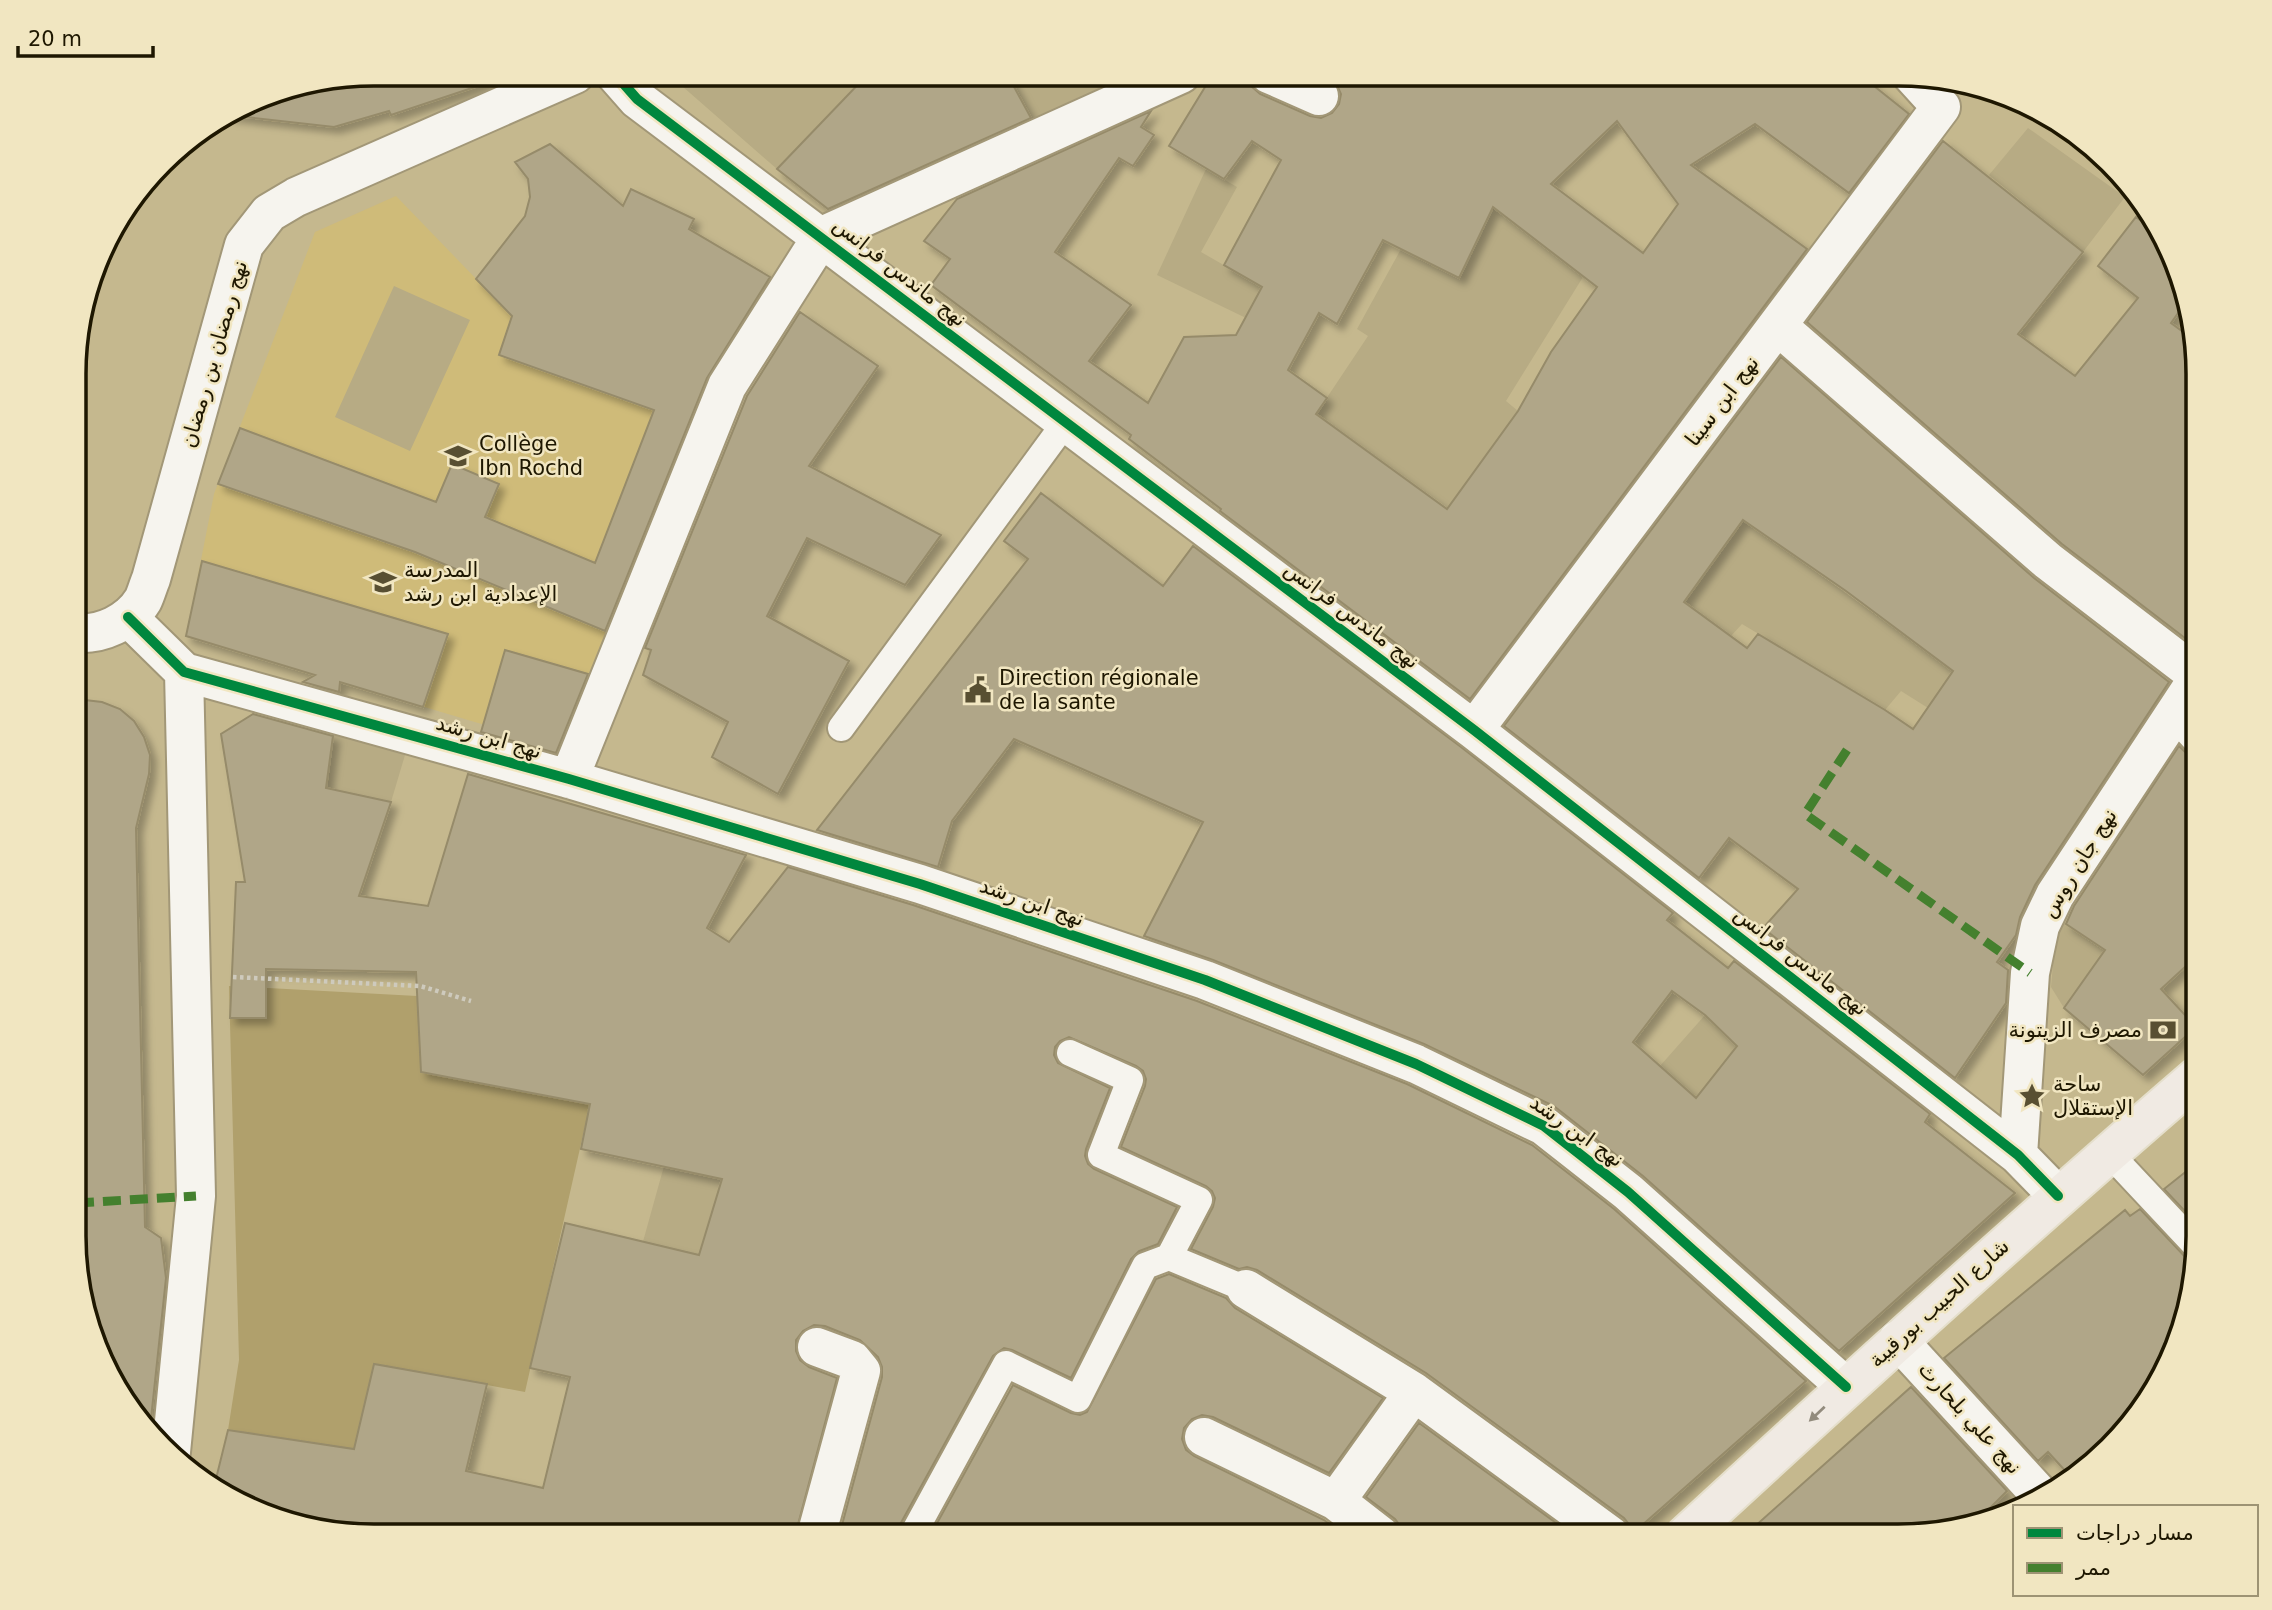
<svg xmlns="http://www.w3.org/2000/svg" width="2272" height="1610" font-family="'DejaVu Sans',Cairo,sans-serif">
	<defs>
		<filter id="shadow"><feDropShadow dx="6" dy="6" stdDeviation="3.5" flood-color="#0004"/></filter>
	</defs>
	<rect width="100%" height="100%" fill="#c5b88e"/>
	<path fill="#cfbb79" d="M396 196 512 316 714 386 569 750 186 636 214 494 315 232Z"/>
	<path fill="#b7ab84" d="M681 74H868L777 169 682 86Z
		M1007 74H1148L1036 128Z
		M2028 128 2125 197 2083 252 1989 175Z
		M1206 169 1237 187 1201 252 1262 287 1246 318 1157 275Z
		M1494 205 1583 277 1506 401 1518 411 1452 511 1316 414 1368 336 1357 329 1401 249 1459 277Z
		M394 286 470 320 410 451 335 417Z
		M1744 520 1911 640 1974 670 1928 708 1901 691 1885 710 1742 624 1731 636 1684 602Z
		M334 731 405 755 391 802 326 788Z
		M2057 918 2105 951 2064 1008 2051 987Z
		M1705 1015 1856 1160 1706 1086 1696 1098 1660 1066Z
		M735 1138 703 1240 778 1263 639 1256 664 1166Z"/>
	<path fill="#b0a06c" d="M229 986 417 996 421 1072 590 1104 525 1392 374 1364 354 1449 228 1430 239 1360Z"/>
	<path fill="#b0a688" stroke="#968b6a" stroke-width="2" fill-rule="evenodd" filter="url(#shadow)" d="M373 74H495L496 80 391 115 389 111 334 127 228 115 259 96Z
		M868 74H1007L1031 118 828 209 777 169Z
		M1213 74H1248L1251 86 1260 94 1310 116 1321 118 1332 113 1339 104 1341 94 1336 83 1323 74H1859L1909 114 1849 193 1755 124 1691 165 1807 249 1470 699 1220 511 1221 509 1129 439 1131 435 931 285 950 259 924 241 957 199 1151 111 1141 127 1154 135 1133 166 1119 158 1055 252 1131 305 1089 361 1148 403 1184 337 1236 335 1262 287 1224 265 1281 160 1252 141 1224 179 1169 146ZM1617 121 1678 204 1643 253 1551 184ZM1493 207 1597 287 1551 352 1518 411 1447 509 1316 414 1327 398 1288 370 1319 313 1337 324 1383 240 1459 278Z
		M1943 141 2083 252 2018 334 2075 376 2138 298 2098 266 2136 217 2163 238 2183 306 2171 323 2194 340 2198 354V648L2062 544 1807 322Z
		M550 144 623 206 631 189 694 219 689 229 770 277 707 378 605 631 415 552 218 484 240 428 436 502 452 464 499 484 485 517 595 563 654 410 499 355 512 316 476 279 525 216 530 197 528 179 515 162Z
		M800 312 878 366 809 466 941 535 905 585 807 538 767 616 849 661 778 794 712 757 728 722 643 675 651 650 645 648 747 396Z
		M1781 357 2034 578 2169 682 2035 885 2020 917 2016 935 1997 962 2008 970 2006 1003 1955 1078 1763 928 1798 889 1729 838 1699 878 1504 726ZM1743 520 1846 591 1953 671 1913 729 1885 710 1758 634 1747 648 1684 602Z
		M1041 493 1163 586 1193 546 1461 747 1673 913 1667 920 1728 968 1734 961 1930 1114 1925 1122 2015 1193 1839 1351 1643 1176 1554 1106 1424 1044 1213 960 1144 936 1203 822 1014 739 952 821 938 867 817 830 1028 559 1004 541ZM1672 991 1705 1015 1737 1046 1696 1098 1633 1042Z
		M202 561 448 634 423 707 340 682 339 692 303 682 315 675 186 636Z
		M505 650 588 674 556 753 481 732Z
		M76 699 102 702 120 709 134 721 144 737 150 755 149 774 136 828 145 1227 161 1238 166 1278 150 1428 114 1387 76 1275Z
		M253 714 333 736 326 788 391 802 359 896 428 906 468 774 746 855 707 928 729 942 788 867 913 905 1197 1001 1407 1084 1532 1145 1614 1209 1806 1381 1632 1534 1631 1527 1624 1518 1426 1373 1257 1270 1247 1267 1239 1269 1191 1249 1213 1207 1215 1198 1212 1191 1206 1186 1121 1147 1145 1086 1146 1079 1143 1071 1136 1066 1069 1037 1060 1041 1055 1047 1054 1055 1058 1063 1110 1088 1086 1149 1085 1156 1088 1164 1094 1169 1177 1207 1158 1244 1139 1251 1131 1259 1071 1378 1012 1350 1004 1348 993 1356 898 1528 896 1536H839L882 1377V1367L878 1357 860 1340 825 1326 814 1325 803 1331 796 1340V1351L800 1360 809 1367 837 1378 795 1536H354L277 1520 214 1487 228 1430 354 1449 374 1364 487 1384 466 1471 543 1488 570 1377 530 1368 565 1223 699 1255 722 1179 581 1149 590 1104 421 1072 416 972 266 969V1018H230L236 882H245L221 734Z
		M2179 746 2187 754 2198 758V955L2161 989 2196 1027 2143 1075 2064 1008 2105 950 2066 924 2074 906Z
		M2198 1162V1225L2164 1189Z
		M2140 1209 2187 1259 2196 1263 2182 1333 2137 1419 2069 1475 2048 1452 2038 1461 1944 1358 2125 1210 2130 1216Z
		M1169 1274 1226 1298 1235 1308 1383 1398 1329 1473 1213 1417 1202 1415 1192 1419 1184 1428 1182 1439 1186 1450 1194 1456 1324 1520 1346 1536H930L1013 1385 1071 1413 1080 1415 1087 1412 1156 1279Z
		M1911 1387 2007 1491 1980 1518 1899 1536H1744Z
		M1419 1423 1574 1536H1402L1401 1527 1395 1519 1366 1497Z"/>
	<g fill="none" stroke-linecap="round" stroke-linejoin="round">
		<g stroke="#a29777" stroke-width="30">
			<path id="service" d="M2173 716 2198 743
				M841 728 1065 423
				M2109 1153 2198 1248
				M1169 1257 1246 1289
				M912 1536 1006 1364 1078 1399 1145 1266 1169 1257 1199 1200 1101 1155 1130 1080 1070 1053"/>
		</g>
		<g stroke="#a29777" stroke-width="42">
			<path id="minor" d="M615 74 637 99 1474 730 2018 1155 2058 1196
				M1269 74 1319 96
				M1778 326 2048 561 2198 676
				M128 617 184 672 569 779 920 884 1205 980 1416 1064 1544 1126 1628 1192 1846 1387
				M1474 730 1941 107 1911 74
				M569 779 727 386 822 236 1181 74
				M2018 1155 2030 973 2040 926 2055 895 2198 678
				M1246 1289 1414 1392 1611 1536
				M1898 1340 2042 1497
				M1204 1437 1336 1501 1381 1536
				M171 1452 196 1196 184 672
				M1336 1501 1414 1392
				M816 1536 861 1371 852 1360 817 1347"/>
		</g>
		<g stroke="#a29777" stroke-width="42">
			<path id="tertiary" d="M76 633C101 635 129 623 143 600 146 594 148 586 151 579L244 245 269 213 296 197 575 74"/>
		</g>
		<g stroke="#e5dfcc" stroke-width="42">
			<path id="primary" d="M1685 1536C1854 1380 2024 1226 2198 1076"/>
		</g>
		<path stroke="#cecabd" stroke-width="4.5" stroke-dasharray="3.5 3.5" stroke-linecap="butt" d="M2194 958 2198 963
			M233 977 420 986 471 1001"/>
		<use href="#service" stroke="#f6f4ee" stroke-width="26"/>
		<use href="#minor" stroke="#f6f4ee" stroke-width="38"/>
		<use href="#tertiary" stroke="#f6f4ee" stroke-width="38"/>
		<use href="#primary" stroke="#f0eae3" stroke-width="38"/>
		<path stroke="#44802e" stroke-width="9" stroke-dasharray="18 9" stroke-linecap="butt" d="M1847 750 1805 814 2030 973
			M76 1203 196 1196"/>
		<g stroke="#f1e6c1" stroke-width="15">
			<path id="cycleway" d="M615 74 637 99 1474 730 2018 1155 2058 1196
				M128 617 184 672 569 779 920 884 1205 980 1416 1064 1544 1126 1628 1192 1846 1387"/>
		</g>
		<use href="#cycleway" stroke="#00873e" stroke-width="10"/>
	</g>
	<defs><path id="oneway-solid" d="M-6-.8H1V-3.2L6.5 0L1 3.2V.8H-6Z" transform="scale(1.75)"/></defs>
	<use fill="#928b7d" href="#oneway-solid" transform="translate(1817 1414) rotate(137)"/>
	<defs>
		<g id="school-bare" transform="scale(2.1)"><path d="M0-5L7-2L0 1L-7-2ZM-4 1L0 2.5L4 1V4Q0 6-4 4Z" fill="#584f32" stroke="#f1e6c1" stroke-width="2.5" paint-order="stroke"/></g>
		<g id="civic-bare" transform="scale(2.1)"><path d="M-.6-6.5H3V-4.5H.6V-3L4-1V1h2V6H-6V1h2V-1L-.6-3ZM-1.2 2.5V6h2.4V2.5Z" fill="#584f32" stroke="#f1e6c1" stroke-width="2.5" paint-order="stroke"/></g>
		<g id="bank-bare" transform="scale(2.1)"><path d="M-6-4H6V4H-6ZM0-2.3a2.3 2.3 0 1 0 0 4.6a2.3 2.3 0 1 0 0-4.6Z" fill="#584f32" stroke="#f1e6c1" stroke-width="2.5" paint-order="stroke"/></g>
		<g id="sight-bare" transform="scale(2.1)"><path d="M0-6L1.8-2.2L6-1.7L2.9 1.2L3.7 5.4L0 3.3L-3.7 5.4L-2.9 1.2L-6-1.7L-1.8-2.2Z" fill="#584f32" stroke="#f1e6c1" stroke-width="2.5" paint-order="stroke"/></g>
	</defs>
	<g fill-rule="evenodd">
		<use href="#school-bare" x="458" y="456"/>
		<use href="#school-bare" x="383" y="582"/>
		<use href="#civic-bare" x="978" y="690"/>
		<use href="#bank-bare" x="2163" y="1030"/>
		<use href="#sight-bare" x="2032" y="1096"/>
	</g>
	<g text-anchor="middle" stroke-width="5" stroke-linejoin="round" paint-order="stroke">
		<g font-size="21" fill="#1e1701" stroke="#f1e6c1">
			<text transform="translate(900 272) rotate(38)" y="7">نهج ماندس فرانس</text>
			<text transform="translate(214 354) rotate(-74)" y="7">نهج رمضان بن رمضان</text>
			<text transform="translate(1722 401) rotate(-53)" y="7">نهج ابن سينا</text>
			<text transform="translate(1352 615) rotate(37)" y="7">نهج ماندس فرانس</text>
			<text transform="translate(489 737) rotate(16)" y="7">نهج ابن رشد</text>
			<text transform="translate(2079 863) rotate(-58)" y="7">نهج جان روس</text>
			<text transform="translate(1032 902) rotate(19)" y="7">نهج ابن رشد</text>
			<text transform="translate(1801 961) rotate(38)" y="7">نهج ماندس فرانس</text>
			<text transform="translate(1577 1131) rotate(35)" y="7">نهج ابن رشد</text>
			<text transform="translate(1939 1303) rotate(-42)" y="7">شارع الحبيب بورقيبة</text>
			<text transform="translate(1970 1418) rotate(48)" y="7">نهج علي بلحارث</text>
		</g>
		<g font-size="21" fill="#1e1701" stroke="#f1e6c1" text-anchor="start">
			<text x="479" y="451">Collège<tspan x="479" dy="24">Ibn Rochd</tspan></text>
			<text x="404" y="577">المدرسة<tspan x="404" dy="24">الإعدادية ابن رشد</tspan></text>
			<text x="999" y="685">Direction régionale<tspan x="999" dy="24">de la sante</tspan></text>
			<text x="2142" y="1037" text-anchor="end">مصرف الزيتونة</text>
			<text x="2053" y="1091">ساحة<tspan x="2053" dy="24">الإستقلال</tspan></text>
		</g>
	</g>
	<path d="M0 0H2272V1610H0ZM374 86H1898A288 288 0 0 1 2186 374V1236A288 288 0 0 1 1898 1524H374A288 288 0 0 1 86 1236V374A288 288 0 0 1 374 86Z" fill="#f1e6c1" fill-rule="evenodd"/>
	<path fill="none" stroke="#1e1701" stroke-width="3.5" d="M374 86H1898A288 288 0 0 1 2186 374V1236A288 288 0 0 1 1898 1524H374A288 288 0 0 1 86 1236V374A288 288 0 0 1 374 86Z"/>
	<rect x="2013" y="1505" width="245" height="91" fill="#f1e6c1" stroke="#9d9374" stroke-width="2"/>
	<rect x="2027" y="1528" width="35" height="10" fill="#00873e" stroke="#9d9374" stroke-width="2"/>
	<text x="2076" y="1540" font-size="21" fill="#1e1701">مسار دراجات</text>
	<rect x="2027" y="1563" width="35" height="10" fill="#44802e" stroke="#9d9374" stroke-width="2"/>
	<text x="2076" y="1575" font-size="21" fill="#1e1701">ممر</text>
	<path d="M18 46v10h135v-10" fill="none" stroke="#1e1701" stroke-width="3.5"/>
	<text x="28" y="46" font-size="21" fill="#1e1701" stroke="#f1e6c1" stroke-width="5" paint-order="stroke">20 m</text>
</svg>
